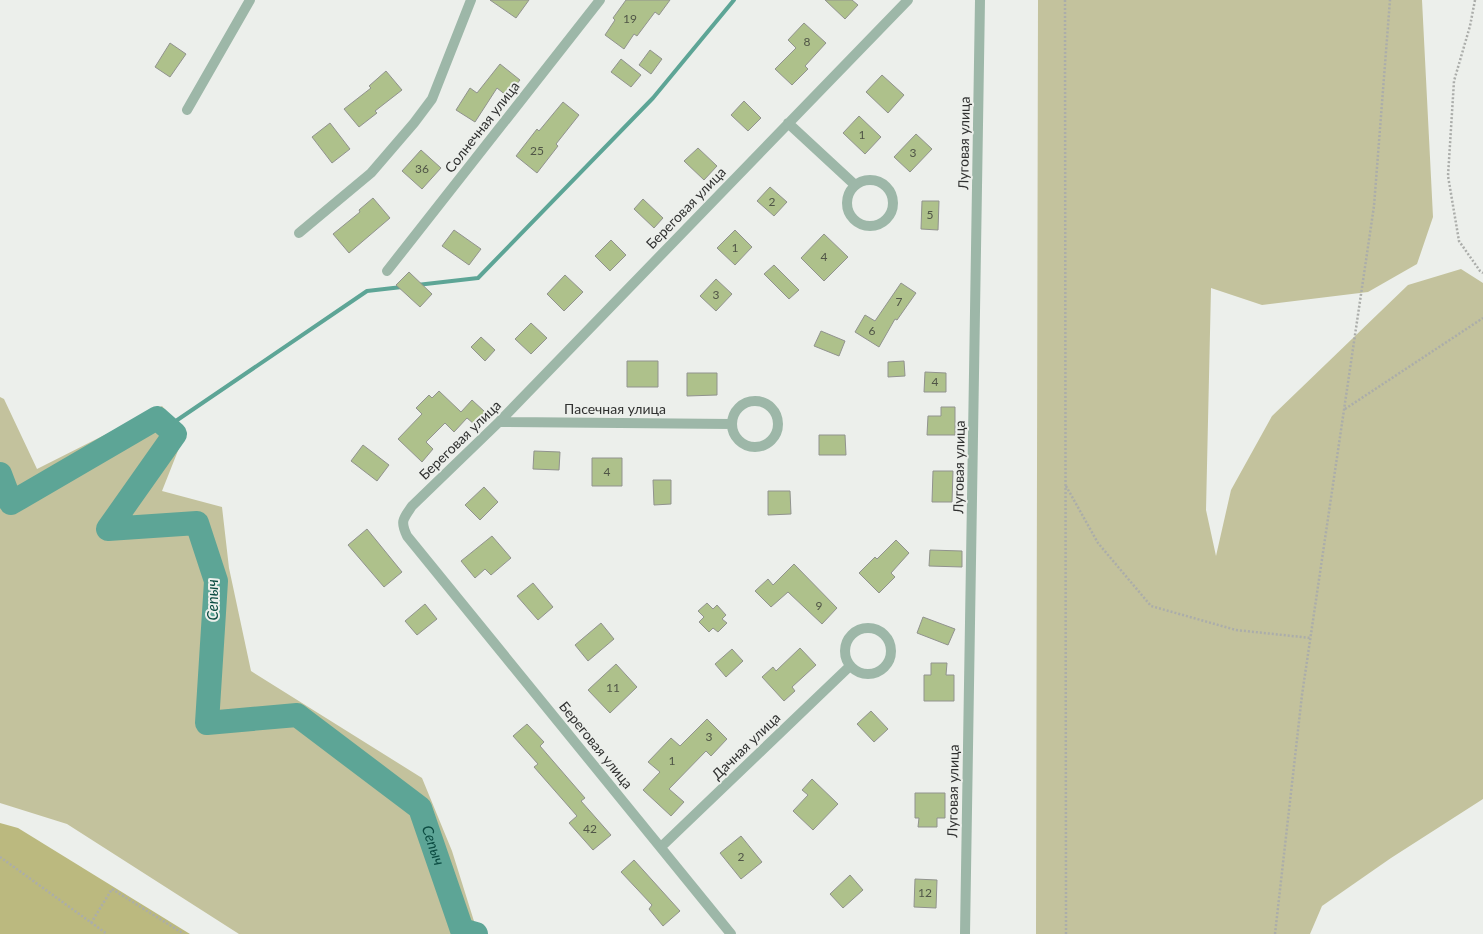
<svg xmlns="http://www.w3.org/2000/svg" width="1483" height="934" font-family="Lato,sans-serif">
	<rect width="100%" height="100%" fill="#ecefeb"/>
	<path fill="#c3c29d" d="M1038 0H1422L1433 217 1417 264 1368 292 1262 305 1211 288 1206 510 1216 556 1231 490 1272 416 1408 285 1461 269 1483 283V799L1391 858 1322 906 1310 934H1036Z
		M0 397 4 399 37 469 162 406 185 433 162 491 222 507 229 568 251 671 422 778 452 851 478 934H239L67 824 0 803Z"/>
	<path fill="#bbb97f" d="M0 823 18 828 190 934H0Z"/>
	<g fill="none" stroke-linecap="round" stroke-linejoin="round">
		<path stroke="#5da596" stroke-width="4" d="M417 285 478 278 653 98 734 0
			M167 427 367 291 402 287"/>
		<path stroke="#5da596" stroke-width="24" id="s1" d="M0 474 11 503 157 418 175 434 108 529 197 523 216 581 207 723 297 715 420 808 462 930 476 934"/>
	</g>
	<path fill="#aec18b" stroke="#91938e" d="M490 0H529L516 18Z
		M626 0H670L659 15 655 12 637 36 634 34 624 49 605 35 615 20 613 18Z
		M825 0H852L858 5 845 19Z
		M804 23 826 43 805 66 808 69 792 85 775 69 796 48 788 40Z
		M170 43 186 54 170 77 155 67Z
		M650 50 662 59 651 74 639 65Z
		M621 59 641 75 631 87 611 72Z
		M500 64 520 80 507 96 497 88 475 122 456 110 470 88 477 93Z
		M386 71 402 90 375 111 377 113 359 127 344 109 371 88 369 86Z
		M882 75 904 95 888 113 866 92Z
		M744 101 761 118 748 131 731 115Z
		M563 102 579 115 556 144 558 146 537 173 516 156 537 129 539 131Z
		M859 116 881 137 865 154 843 133Z
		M330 123 350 149 332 163 312 137Z
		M916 134 932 149 910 172 894 157Z
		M698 148 717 166 704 180 684 161Z
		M421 150 441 168 422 189 402 171Z
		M770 187 787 202 774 216 757 201Z
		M373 198 390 218 349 253 333 234 360 212 359 210Z
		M643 199 663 218 654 228 634 209Z
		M922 201H939L938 230 921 229Z
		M454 230 481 249 469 265 442 246Z
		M735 230 752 247 735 265 717 248Z
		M824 234 848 257 824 281 801 258Z
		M611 240 626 255 610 271 595 256Z
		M774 265 799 290 789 299 764 274Z
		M409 272 432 294 420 307 396 285Z
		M565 275 583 292 564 311 547 294Z
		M716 279 732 294 716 311 700 296Z
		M901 283 916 293 897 320 895 319 879 347 855 332 865 315 875 321Z
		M531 323 547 338 531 354 515 339Z
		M821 331 845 341 839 356 814 346Z
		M481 337 495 350 485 361 471 347Z
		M627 361H658V387H627Z
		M904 361 905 376 888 377V362Z
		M925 372 946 373V392H924Z
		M687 373H717V395L687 396Z
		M439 391 461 412 472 400 485 412 474 424 467 418 454 432 445 423 426 442 433 449 422 462 398 439 422 414 416 408 429 395 432 398Z
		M941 407H955V435H927L928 416H941Z
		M819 435H845L846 455H819Z
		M363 445 389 465 377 481 351 461Z
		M534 451 560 452 559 470 533 469Z
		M592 458H622V486H592Z
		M933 471H953L952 502H932Z
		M653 480H671V504L654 505Z
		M484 487 498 502 480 520 465 505Z
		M768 491H790L791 514 768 515Z
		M367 529 402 572 384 587 348 545Z
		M492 536 511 558 491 575 485 569 475 578 461 561Z
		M896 540 909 553 891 573 895 577 879 593 859 573 875 557 877 559Z
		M930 550 962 551V567L929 566Z
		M794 564 837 608 822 624 788 592 771 607 755 591 768 579 773 585Z
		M533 583 553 607 538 620 517 596Z
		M707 603 713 609 717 605 726 615 722 619 727 623 718 632 713 628 709 632 699 622 704 617 698 611Z
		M425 604 437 619 417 635 405 621Z
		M923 617 955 629 948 645 917 633Z
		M601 623 614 639 588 661 575 645Z
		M800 648 816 665 792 687 795 691 784 701 762 677 773 667 776 671Z
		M732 649 743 661 726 677 715 664Z
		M931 663H947L946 675H954V701H924V675H931Z
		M616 664 637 687 610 713 588 690Z
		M871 711 888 729 874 742 857 724Z
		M707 719 727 739 711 756 706 751 669 789 684 802 671 816 643 790 660 772 648 762 671 738 680 746Z
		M527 724 544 742 540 746 585 798 581 801 611 835 593 850 569 823 577 816 534 767 538 764 513 736Z
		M812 779 838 804 813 830 793 811 808 795 802 790Z
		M915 793H945V818H937V827H918L919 818H915Z
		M741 836 762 862 741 879 720 853Z
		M634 860 680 911 663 926 649 909 652 905 621 872Z
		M850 875 863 890 843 908 830 894Z
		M915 879 937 880 936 908 914 907Z"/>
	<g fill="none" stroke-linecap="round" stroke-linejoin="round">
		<path stroke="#abadaa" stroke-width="2.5" stroke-dasharray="2 2" stroke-linecap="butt" d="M1065 0 1066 934
			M1475 0 1470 26 1454 81 1448 176 1459 241 1480 271 1483 273
			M1345 409 1483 318
			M1066 486 1098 543 1151 606 1236 630 1311 638
			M0 857 107 934
			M91 923 112 889 184 934
			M1275 934 1302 695 1374 206 1390 0"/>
		<path stroke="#9db7a8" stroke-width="10" d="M187 110 250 0
			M788 123 855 185
			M847 203a23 23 0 1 1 46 0a23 23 0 1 1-46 0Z
			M299 233 371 173 414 123 432 99 471 0
			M387 271 600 0
			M732 424a23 23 0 1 1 46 0a23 23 0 1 1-46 0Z
			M499 422 732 424
			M845 651a23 23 0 1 1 46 0a23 23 0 1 1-46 0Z
			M661 847 850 666
			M731 934 407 536C400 521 403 519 412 506L499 422 908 0
			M965 934 980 0"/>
	</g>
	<g text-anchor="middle" stroke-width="4" stroke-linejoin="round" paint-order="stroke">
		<g font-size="12" fill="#505547">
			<text x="630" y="23">19</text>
			<text x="807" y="46">8</text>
			<text x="862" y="139">1</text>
			<text x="537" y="155">25</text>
			<text x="913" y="157">3</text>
			<text x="422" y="173">36</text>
			<text x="772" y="206">2</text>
			<text x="930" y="219">5</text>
			<text x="735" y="252">1</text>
			<text x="824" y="261">4</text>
			<text x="716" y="299">3</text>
			<text x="899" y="306">7</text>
			<text x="872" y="335">6</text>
			<text x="935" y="386">4</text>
			<text x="607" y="476">4</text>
			<text x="819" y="610">9</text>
			<text x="613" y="692">11</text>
			<text x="709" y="741">3</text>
			<text x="672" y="765">1</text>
			<text x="590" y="833">42</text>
			<text x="741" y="861">2</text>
			<text x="925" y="897">12</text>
		</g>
		<g font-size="14" fill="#303130" stroke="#ecefeb">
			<text transform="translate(482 127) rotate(-52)" y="5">Солнечная улица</text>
			<text transform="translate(964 143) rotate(-89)" y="5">Луговая улица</text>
			<text transform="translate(686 208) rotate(-46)" y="5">Береговая улица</text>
			<text x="615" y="414">Пасечная улица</text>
			<text transform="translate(460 440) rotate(-44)" y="5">Береговая улица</text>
			<text transform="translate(959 467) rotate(-89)" y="5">Луговая улица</text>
			<text transform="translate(596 745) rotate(51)" y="5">Береговая улица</text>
			<text transform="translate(746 746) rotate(-44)" y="5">Дачная улица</text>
			<text transform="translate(953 791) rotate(-89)" y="5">Луговая улица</text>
		</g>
		<g font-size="15" font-style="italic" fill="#0c4c42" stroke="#ecefeb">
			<text transform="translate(213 600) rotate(-90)" y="5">Сепыч</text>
			<text dy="5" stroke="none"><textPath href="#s1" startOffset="917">Сепыч</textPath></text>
		</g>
	</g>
</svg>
